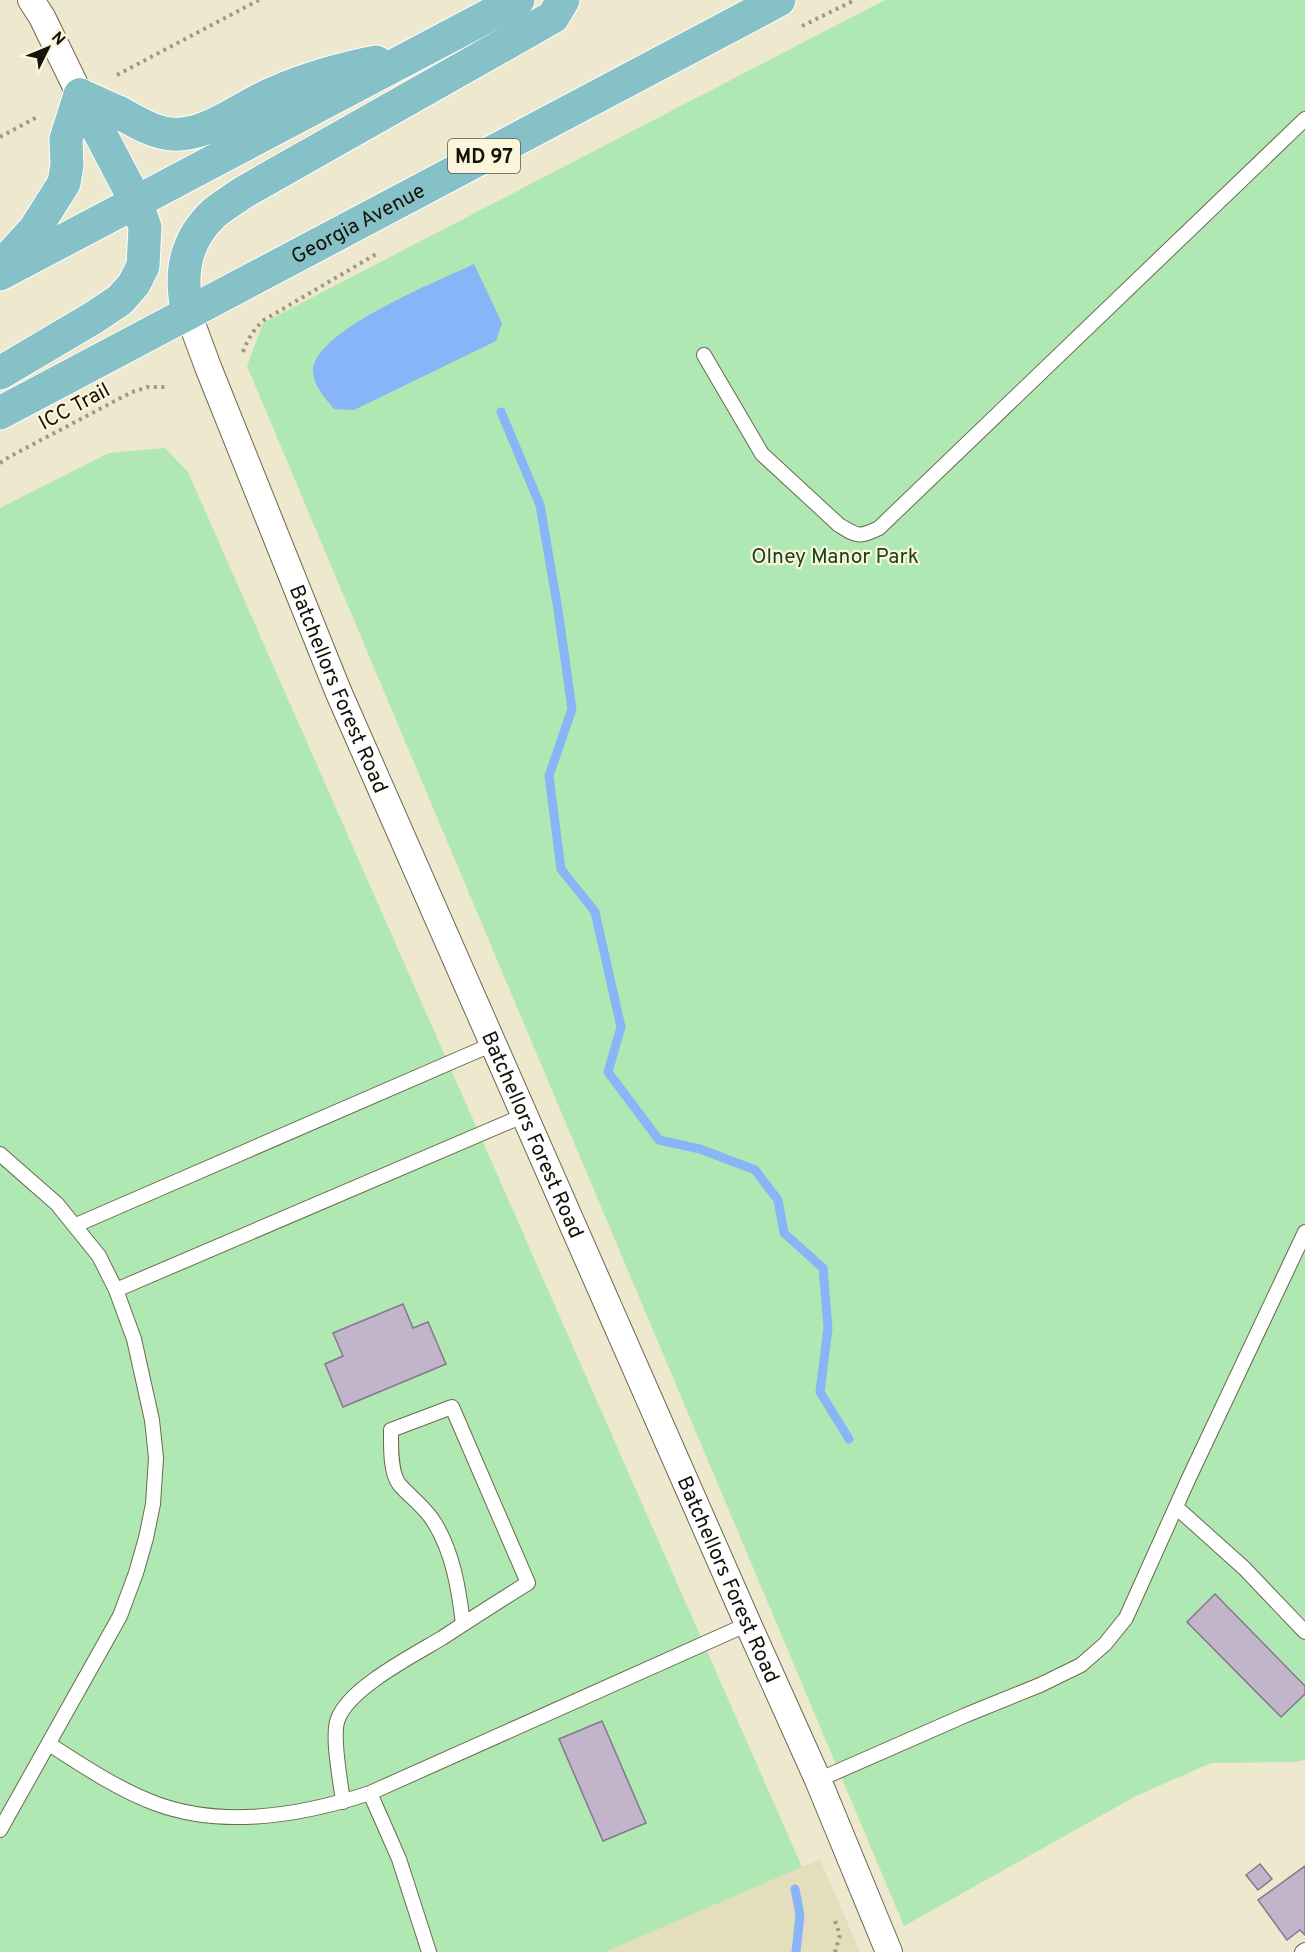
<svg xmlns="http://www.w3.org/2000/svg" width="1305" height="1952" font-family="Overpass,sans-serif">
	<rect width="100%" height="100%" fill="#ede8ce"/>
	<path fill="#e4debc" d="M820 1859 860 1952H605L802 1867Z"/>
	<path fill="#afe8b3" d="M885 0H1305V1760L1293 1762 1211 1763 1136 1796 904 1926 247 366 263 323Z
		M165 448 188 472 802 1867 605 1952H0V508L109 453Z"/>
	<path fill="#88b5f8" d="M474 264 502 323 496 341 354 410 334 409C326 399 314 386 313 373 309 332 441 280 474 264Z"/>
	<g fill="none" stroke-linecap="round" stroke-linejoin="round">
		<path stroke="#88b5f8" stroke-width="9" d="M501 412 540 505 558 610 572 709 549 776 561 869 595 912 621 1027 608 1072 659 1140 700 1149 755 1170 778 1200 784 1233 823 1268 828 1328 820 1392 849 1439
			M795 1889 800 1915 796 1952"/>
	</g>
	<path fill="#c2b4cb" stroke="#85778c" stroke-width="1.5" d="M403 1304 413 1328 428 1322 446 1364 343 1407 325 1364 343 1356 333 1333Z
		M1215 1594 1305 1686V1694L1281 1717 1187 1622Z
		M602 1721 646 1823 603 1841 559 1739Z
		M1260 1864 1272 1879 1258 1890 1246 1875Z
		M1305 1866V1935L1300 1930 1287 1940 1258 1900Z"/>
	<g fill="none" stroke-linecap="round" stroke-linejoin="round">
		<g stroke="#6c6850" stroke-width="16">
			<path id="lane" d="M704 355 762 454 839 525C857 536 859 538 879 528L1305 119
				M0 1154 57 1204 99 1256 116 1290 134 1339 152 1420 156 1458 153 1504 146 1538 136 1573 120 1616 0 1830
				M76 1225 493 1044
				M116 1290 525 1115
				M1176 1507 1244 1568 1305 1632
				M49 1744C83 1766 119 1790 157 1804 226 1829 303 1815 370 1793L748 1624
				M818 1780 966 1715 1040 1685 1081 1665 1105 1644 1126 1618 1188 1480 1305 1232
				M370 1793 399 1859 429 1952
				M343 1802C341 1783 331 1735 338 1719 349 1688 414 1655 442 1638 471 1619 499 1601 528 1583L452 1407 391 1430C391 1445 390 1472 399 1484 410 1497 425 1507 434 1522 453 1552 459 1590 463 1624
				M1302 1952 1305 1950"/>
		</g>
		<g stroke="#6c6850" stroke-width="28">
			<g id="street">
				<path d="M31 0 42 17 80 95"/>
				<path id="s1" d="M188 313 208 367 338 691 748 1624 818 1780 889 1952"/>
			</g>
		</g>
		<g stroke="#fff" stroke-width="35">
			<g id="primary">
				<path d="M80 95C93 101 105 106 118 112 134 120 146 129 164 133 204 141 239 107 274 93 306 79 341 69 376 62"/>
				<path d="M5 262 35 229 64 183 67 165 66 139 80 95"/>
				<path d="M0 274 518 0"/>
				<path d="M188 313C179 275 184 242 213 214 222 206 234 199 244 192L553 17 563 0"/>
				<path d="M0 373 93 318 120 300 134 284 143 266 145 227 136 202 80 95"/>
				<path id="s2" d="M0 413 779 0"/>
			</g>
		</g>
		<path stroke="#9d9985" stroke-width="4" stroke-dasharray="3 4.5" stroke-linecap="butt" d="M802 26 855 0
			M117 75 259 0
			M0 137 39 116
			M243 352C248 339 253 330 264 320L378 253
			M0 463 9 457 132 392 148 387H165
			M835 1921 840 1935 835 1952"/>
		<use href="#lane" stroke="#fff" stroke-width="14"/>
		<use href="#street" stroke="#fff" stroke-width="26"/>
		<use href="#primary" stroke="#87c1c8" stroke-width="33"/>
	</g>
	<g text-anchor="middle" stroke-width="4.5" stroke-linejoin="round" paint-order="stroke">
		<rect fill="#faf5db" stroke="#595648" stroke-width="1.5" x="448" y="139" width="72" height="34" rx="4.5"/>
		<g font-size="20" font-weight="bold" fill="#141209">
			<text x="484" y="163">MD 97</text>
		</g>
		<g font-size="21" fill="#141209" stroke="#faf5db">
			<text dy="7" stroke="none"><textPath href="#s2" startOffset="405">Georgia Avenue</textPath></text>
			<text transform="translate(74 406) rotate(-28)" y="7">ICC Trail</text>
			<text dy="7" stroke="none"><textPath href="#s1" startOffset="405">Batchellors Forest Road</textPath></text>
			<text dy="7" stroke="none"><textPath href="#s1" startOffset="891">Batchellors Forest Road</textPath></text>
			<text dy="7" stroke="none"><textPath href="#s1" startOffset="1377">Batchellors Forest Road</textPath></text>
		</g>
		<g font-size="21" fill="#16441d" stroke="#faf5db">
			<text x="835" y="563">Olney Manor Park</text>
		</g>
	</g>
	<g transform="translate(48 48) rotate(47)" stroke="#faf5db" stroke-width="4.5" paint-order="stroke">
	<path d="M0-4.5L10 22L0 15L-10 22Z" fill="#141209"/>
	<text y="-9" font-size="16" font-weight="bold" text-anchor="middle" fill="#141209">N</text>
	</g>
</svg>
